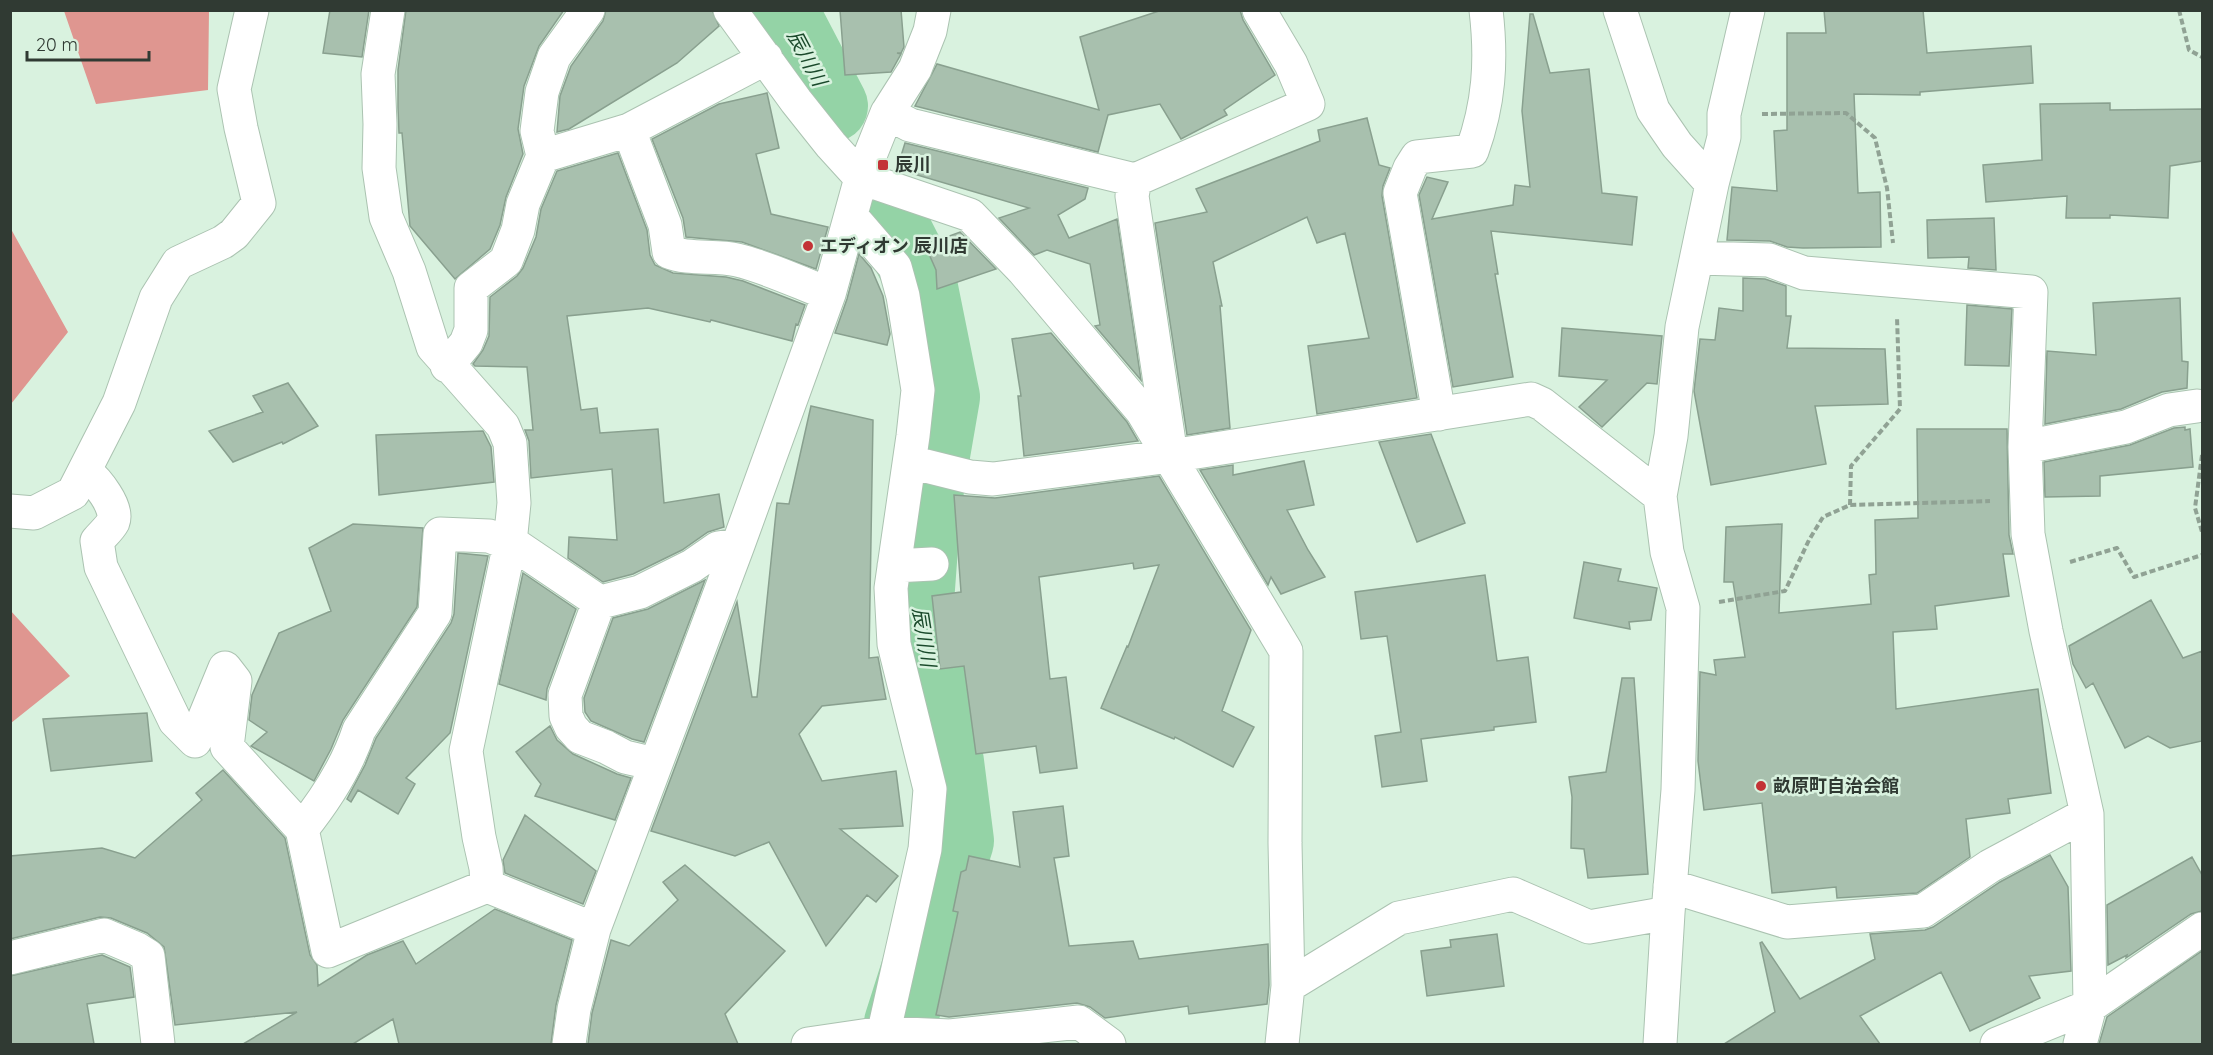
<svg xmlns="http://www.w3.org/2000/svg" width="2213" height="1055" font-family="Quicksand,'Noto Sans JP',sans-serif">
	<rect width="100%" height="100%" fill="#d9f2df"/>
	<path fill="#df9690" d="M64 11H209L208 90 96 104Z
		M11 229 68 332 11 404H10Z
		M10 610 70 676 11 723H10Z"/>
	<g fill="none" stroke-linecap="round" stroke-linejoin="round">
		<path stroke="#94d3a6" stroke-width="72" d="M782 10 832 106
			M895 229 920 278 944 397 925 507 917 615 948 762 958 841 900 1023 899 1044"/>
	</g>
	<path fill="#a8c0ae" stroke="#89a08f" stroke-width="1.5" d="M330 10H369L362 57 323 53Z
		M406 10H564L539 46 524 86 518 129 523 154 506 197 500 225 490 249 455 279 410 226 402 133H399L398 107V70Z
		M606 10H712L719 26 677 63 569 129 557 132 560 96 571 66 603 21Z
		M840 10H901L904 47 901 53H897L901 54 891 72 845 75Z
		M1162 10H1240L1243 20 1275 75 1224 110 1227 115 1181 139 1160 104 1108 115 1098 152 915 106 937 64 1099 110 1080 37Z
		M1824 10H1923L1927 53 2031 46 2033 83 1920 92V95L1854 94 1858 193 1880 192 1881 247 1803 248 1787 247 1770 241 1727 240 1732 187 1777 191 1774 131 1787 130V33H1826Z
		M1530 14H1533L1550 73 1589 69 1602 193 1637 197 1632 245 1491 231 1498 274H1495L1513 377 1453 387 1419 195 1427 177 1448 182 1432 219 1513 205 1515 185 1530 187 1522 111Z
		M767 93 779 148 756 154 771 214 828 227 816 269 742 242 686 237 683 218 652 139 719 104Z
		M2110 103V110L2202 109V161L2170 166 2168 218 2110 215V218H2066L2067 196 1986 202 1983 165 2042 160 2040 104Z
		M1367 118 1379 165 1390 168 1383 186 1382 196 1417 398 1317 414 1308 346 1369 338 1345 233 1317 243 1307 217 1213 262 1222 306H1220L1230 428 1187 435 1155 223 1207 212 1196 189 1320 141 1318 130Z
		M905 143 1088 188 1085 199 1058 215 1069 238 1117 219 1141 380 1095 326 1100 325 1090 264 1047 250 1034 255 999 218 1029 208 897 169Z
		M618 153 647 230 650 255 655 265 673 273 726 277 743 281 805 305 798 325 796 324 792 341 711 320 710 322 648 308 567 316 581 410 597 408 600 433 658 429 664 503 719 494 724 527 708 532 682 550 633 574 603 582 568 558 569 537 617 540 612 469 531 478 529 441 525 430H533L527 367 475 366 473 364 483 350 489 336 490 297 517 276 523 268 536 237 541 209 557 171Z
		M1994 218 1996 270 1968 268 1969 257 1928 258 1927 220Z
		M960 232 996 269 937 289 936 270 925 245Z
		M859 254 871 268 883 296 890 334 887 345 835 333 847 299Z
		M1743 278 1765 279 1786 286V316H1791L1787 348 1885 349 1888 404 1815 406 1826 464 1711 485 1694 391 1700 339 1715 340 1719 308 1743 311Z
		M2180 298 2182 361 2188 362 2187 388 2162 392 2121 409 2045 424 2047 351 2096 355 2093 303Z
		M1967 305 2012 309 2009 366 1965 365Z
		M1562 328 1662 336 1657 384 1647 383 1602 427 1579 407 1607 380 1559 376Z
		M1051 333 1127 422 1138 441 1024 456 1018 396H1021L1012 339Z
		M288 383 318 426 283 444 282 442 233 462 209 431 263 412 253 396Z
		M811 406 873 420 869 658 878 657 886 699 822 706 799 734 822 781 896 771 903 826 840 829 898 876 876 902 867 895 826 946 769 842 735 856 651 831 737 602 752 697H757L777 503 789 504Z
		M2185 427V430L2190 429 2193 467 2100 476V496L2045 497 2044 462 2130 445 2174 428Z
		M1917 429H2007L2009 535 2013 554H2003L2009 596 1935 606 1937 629 1893 632 1896 709 2038 689 2051 793 2008 799 2010 813 1966 819 1970 857 1917 893 1837 898 1836 887 1772 893 1762 803 1704 810 1698 761 1700 672 1716 675 1714 660 1745 657 1733 582H1724L1726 527 1782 524 1779 613 1871 604 1869 575 1876 574 1875 520 1918 518Z
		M483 431 491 447 494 482 379 495 376 435Z
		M1431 434 1465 523 1417 542 1379 442Z
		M1304 461 1314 505 1287 510 1308 550 1325 577 1281 594 1271 577 1268 585 1200 470 1233 465V475Z
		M1159 476 1251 630 1222 711 1254 727 1233 767 1175 737 1174 739 1101 708 1127 646 1128 647 1159 565 1134 569 1133 563 1039 577 1050 679 1066 677 1077 768 1040 773 1036 746 976 754 964 666 940 669 932 596 961 592 954 495 995 498Z
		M353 524 423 528 417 607 343 720 331 749 314 781 251 746 267 732 249 720 252 695 279 633 331 611 309 548Z
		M458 553 488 556 450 733 406 778 415 784 398 814 358 790 351 802 347 799 365 765 376 738 451 623 454 614Z
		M1584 562 1621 569 1618 581 1657 588 1651 620 1629 622 1630 629 1574 618Z
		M523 573 576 609 547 689 546 700 499 684Z
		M1485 575 1497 661 1528 657 1536 722 1494 727V730L1421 739 1427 781 1382 787 1375 736 1401 732 1387 636 1361 639 1355 592Z
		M705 580 644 742 632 739 591 721 585 712 584 698 613 618 648 609Z
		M2151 600 2183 658 2202 651V741L2170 748 2148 736 2125 748 2093 683 2086 688 2073 664 2069 646Z
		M1622 678H1634L1648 874 1588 878 1584 849 1571 848 1572 797 1569 777 1606 772Z
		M147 713 152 761 51 771 43 719Z
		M550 726 557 740 573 754 617 774 631 778 615 820 535 796 541 784 516 752Z
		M223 770 285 838 310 955 317 965 318 986 367 955 403 941 416 964 495 909 572 940 556 1005 551 1044H399L393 1019 353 1044H243L297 1012 175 1025 164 947 147 933 111 918 100 917 10 939V856L102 848 135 858 202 800 196 793Z
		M1063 806 1069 856 1054 858 1069 946 1133 941 1139 959 1268 944 1269 985 1267 1004 1189 1014 1188 1006 1105 1018 1090 1007 1077 1003 949 1017 936 1015 958 912 953 911 961 872 966 870 969 856 1020 867 1013 812Z
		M525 815 596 871 583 904 505 873 503 860Z
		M2050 855 2068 887 2071 971 2029 976 2040 998 1970 1031 1941 972 1860 1016 1880 1044H1724L1775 1012 1760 943 1762 942 1800 999 1875 959 1870 934 1925 930 1933 927 2000 882Z
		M2192 857 2202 875V911L2191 914 2126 958 2127 955 2108 965 2107 905Z
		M685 865 785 951 725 1014 738 1044H588L592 1013 611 940 629 946 678 900 663 882Z
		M1497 934 1504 986 1427 996 1421 951 1451 947 1450 940Z
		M2202 951V1044H2099L2107 1017Z
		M102 955 130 967 134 997 87 1004 94 1044H10V976Z"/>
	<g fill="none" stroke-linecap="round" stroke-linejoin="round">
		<g stroke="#abc3b1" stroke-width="35">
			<path id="minor" d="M388 10 378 74 380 124 379 168 386 217 409 271 433 347 503 426 510 443 514 503 510 543 466 751 479 837 486 868 487 886
				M730 10 796 101 831 145 861 178 970 215 1023 270 1142 411 1286 651 1285 843 1288 986 1282 1044
				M1620 10 1653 110 1677 145 1712 184
				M887 113 910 125 1135 180
				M629 130 665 225 669 252C688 260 716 255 737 260 767 267 800 283 829 294
				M543 156 537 131 542 92 554 57 588 10
				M851 216 895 267 903 296 918 390 913 436 891 588 894 644 930 789 925 849 881 1044
				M1697 258 1769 260 1804 273 2031 292 2025 447 2028 534 2046 631 2087 814 2090 1006 2080 1044
				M447 366 466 343 471 330V288L506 261 518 230 523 204 543 156 629 130 766 58
				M1439 414 1400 193 1410 168 1417 157 1472 151C1489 104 1492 61 1486 10
				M1169 442 1132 196 1135 180 1308 104 1291 64 1259 10
				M2025 447 2126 427 2169 410 2197 406
				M910 462 970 477 993 479 1171 456 1531 399 1542 404 1660 496
				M86 472C96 480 119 507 113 522 110 528 102 535 97 541L101 567 175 721 195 741 225 668 235 681 227 747 302 829 328 951 487 886 594 929
				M10 511 34 513 73 493 119 403 156 298 178 263 223 242 234 234 259 203 241 128 234 89 252 10
				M894 566 932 564
				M597 603 640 592 692 566 718 548 738 545
				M302 829C326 799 347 767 359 730L435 613 440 534 489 536 518 547 592 597 597 603 596 610 565 695 566 716 571 727 580 737 606 747 625 757 655 764
				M1670 886 1787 922 1923 911 1990 866 2087 814
				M10 958 104 935 137 949 148 956 158 1044
				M1288 986 1399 918 1513 894 1589 927 1668 913
				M569 1044 574 1009 594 929 738 545 829 294 861 178 887 113 915 69 930 31 934 10
				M808 1044 883 1033 950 1036 1079 1022 1109 1044
				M1660 1044 1668 913 1678 790 1683 608 1667 552 1660 496 1671 436 1682 327 1712 184 1724 137V114L1748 10
				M1997 1044 2090 1006 2202 929"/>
		</g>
		<path stroke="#90a294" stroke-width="4" stroke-dasharray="6 3" stroke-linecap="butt" d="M2179 10 2189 50 2202 57
			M1762 114 1846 113 1875 138 1887 188 1893 243
			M2202 455 2195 508 2202 532
			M1850 505 1851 466 1900 409 1897 317
			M2070 562 2117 548 2134 577 2202 555
			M1719 602 1785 591 1809 540 1823 517 1850 505 1990 501"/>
		<use href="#minor" stroke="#fff" stroke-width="33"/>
	</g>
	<g fill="#c33336" stroke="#d9f2df" stroke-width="2">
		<rect x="877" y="159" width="12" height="12" rx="3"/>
		<circle cx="808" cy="246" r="6"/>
		<circle cx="1761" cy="786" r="6"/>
	</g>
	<g text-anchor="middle" stroke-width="5" stroke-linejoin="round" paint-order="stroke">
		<g font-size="18" font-weight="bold" fill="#303a33" stroke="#d9f2df" text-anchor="start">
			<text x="895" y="171">辰川</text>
			<text x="820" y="252">エディオン 辰川店</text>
			<text x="1773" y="792">畝原町自治会館</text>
		</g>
		<g font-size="20" font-style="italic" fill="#1a492b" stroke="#d9f2df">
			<text transform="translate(807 58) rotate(62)" y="7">辰川川</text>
			<text transform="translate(924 637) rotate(81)" y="7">辰川川</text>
		</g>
	</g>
	<rect width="2213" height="1055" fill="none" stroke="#303a33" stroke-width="24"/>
	<path d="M27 51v9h122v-9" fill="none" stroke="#303a33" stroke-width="3"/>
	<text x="36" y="51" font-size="18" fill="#303a33" stroke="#d9f2df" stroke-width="4.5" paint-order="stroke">20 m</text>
</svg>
